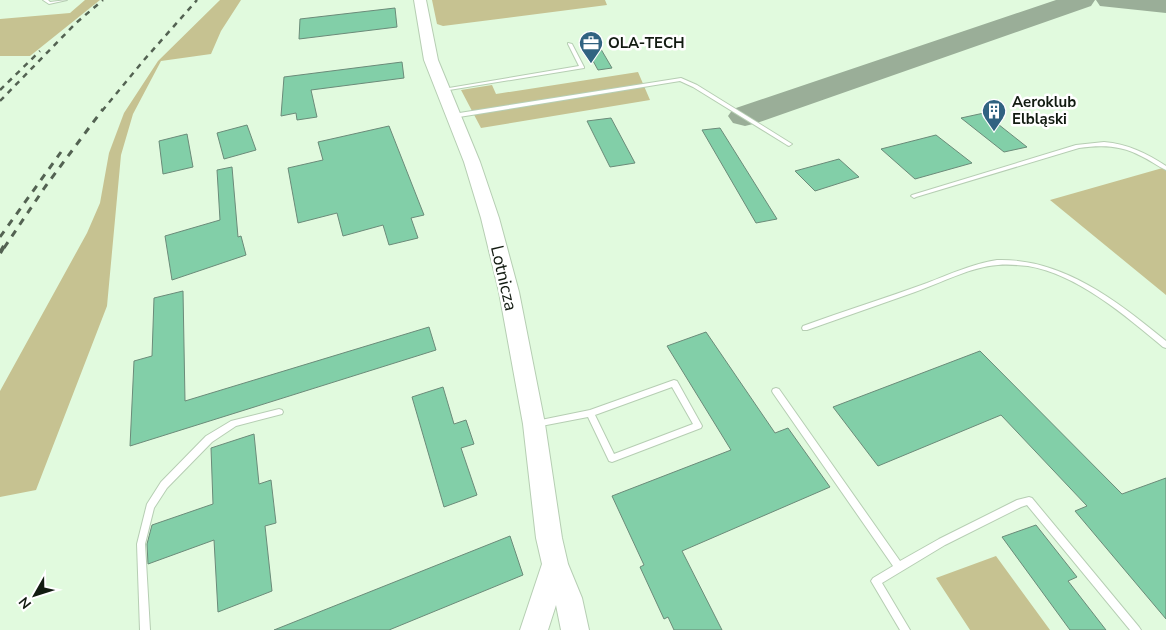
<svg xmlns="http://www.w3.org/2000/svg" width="1166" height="630" font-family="'Nunito Sans',sans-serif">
	<rect width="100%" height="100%" fill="#e1fade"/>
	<path fill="#c6c291" d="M85 0H100L30 56H0V19L70 13Z
		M220 0H241L221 31 211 54 161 61 133 114 121 155 107 306 36 490 0 497V391L87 233 100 203 109 153 124 113 158 61Z
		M432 0H605L607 5 443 26 437 24Z
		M638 72 650 100 481 128 461 90 492 85 496 94Z
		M1166 167V295L1050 200Z
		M996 556 1050 630H970L936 578Z"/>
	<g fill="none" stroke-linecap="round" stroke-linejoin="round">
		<path fill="#9aae98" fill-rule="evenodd" d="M1056 0H1095L1091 6 757 123 745 126 733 123 728 116 733 109Z
			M1096 0H1166V13L1100 6Z"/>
	</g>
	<path fill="#82cfa8" stroke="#6b8b79" d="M395 8 397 27 299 39 300 19Z
		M595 39 612 68 598 70 582 41Z
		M402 62 404 78 311 90 317 117 297 120 296 113 281 116 284 77Z
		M984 113 1027 147 1004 152 961 118Z
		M611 118 635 163 610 167 587 121Z
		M247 125 256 150 224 159 217 133Z
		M389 126 424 215 411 218 418 238 389 245 383 225 343 236 337 213 298 223 288 168 323 160 318 142Z
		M720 128 777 219 756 223 702 130Z
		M187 134 193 167 163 174 159 141Z
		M936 135 972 163 915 179 881 149Z
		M839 159 859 177 815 191 795 171Z
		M232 167 238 237 241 236 246 255 172 280 165 236 220 220 217 170Z
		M183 291 185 401 429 327 436 350 130 446 134 361 152 356 154 298Z
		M706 332 775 433 788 428 830 487 682 551 722 630H674L668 617 664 619 640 567 644 565 612 496 731 450 667 346Z
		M980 351 1122 494 1166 478V619L1075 511 1087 506 1001 415 878 466 833 407Z
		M443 387 454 424 466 420 474 444 461 448 477 495 444 507 412 397Z
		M254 434 259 484 271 480 276 523 265 526 272 591 218 612 214 540 148 564 147 544 152 525 213 504 211 448Z
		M1036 525 1077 577 1068 581 1106 630H1070L1002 537Z
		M510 536 523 575 389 630H274Z"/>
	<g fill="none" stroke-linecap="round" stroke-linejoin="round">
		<g stroke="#b6ceb3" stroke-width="2">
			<path id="lane" d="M43 0H48L50 2 67 0 49 4Z
				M568 43 572 44 584 67V68L443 91 441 90 443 89 579 66 568 44Z
				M681 78 697 85 792 144 789 146 787 145 693 87 680 81 453 118 450 116 453 114Z
				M1104 142C1128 144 1146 153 1166 166V170C1157 166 1150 160 1141 156 1121 145 1101 145 1079 148L916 197 914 198 911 196 912 195 1076 145Z
				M997 260C1063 258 1117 301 1166 341V348L1163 347C1126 316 1077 274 1028 266 1018 265 1008 264 998 265 970 267 941 283 915 292 879 305 843 317 807 330H803L802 328 803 326C844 311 886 298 927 283 950 274 972 264 997 260Z
				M674 380 677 381 701 424 702 426 701 428 612 462 609 461 588 417 536 427 533 426 532 424 533 422 536 421 590 410ZM672 387 693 424 614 454 595 415Z
				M776 388 779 389 900 561 939 539 1017 500 1029 497 1032 498 1139 627 1141 630H1130L1027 505 1021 507 945 545 882 583 910 630H900L871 581 873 578 893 566 773 393 772 391 773 389Z
				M279 409 282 410 283 412 282 414 236 426 212 442 167 488 154 508 145 544 150 630H140L137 544 147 504 161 482 206 436 231 421Z"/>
		</g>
		<g stroke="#b6ceb3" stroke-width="2">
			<path id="secondary" d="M414 0H426L438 60 480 162 499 218 519 292 545 424 562 538 568 564 582 598 589 630H561L556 605 548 630H520L542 564 536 538 523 424 499 292 481 218 464 162 424 60Z"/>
		</g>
		<use href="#lane" fill="#fff" fill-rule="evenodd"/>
		<use href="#secondary" fill="#fff" fill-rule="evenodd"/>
		<path stroke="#536252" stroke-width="2.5" stroke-dasharray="5.5 5.5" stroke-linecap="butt" d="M0 90 40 51
			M0 101 76 23 103 0
			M102 111 144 60 197 0"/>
		<path stroke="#536252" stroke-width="3" stroke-dasharray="7 7" stroke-linecap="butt" d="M0 237 61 152
			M4 248 45 187 103 109"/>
		<path stroke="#536252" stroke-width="4" stroke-dasharray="9 9" stroke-linecap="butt" d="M0 253 4 246"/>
	</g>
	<defs>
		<g id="office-pin" transform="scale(1.25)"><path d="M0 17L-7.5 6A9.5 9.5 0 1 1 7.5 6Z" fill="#316381" stroke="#fff"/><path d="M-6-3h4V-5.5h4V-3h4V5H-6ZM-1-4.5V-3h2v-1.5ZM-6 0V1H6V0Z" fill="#fff"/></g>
		<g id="building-pin" transform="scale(1.25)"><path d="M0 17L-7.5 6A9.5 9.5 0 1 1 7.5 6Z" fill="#316381" stroke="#fff"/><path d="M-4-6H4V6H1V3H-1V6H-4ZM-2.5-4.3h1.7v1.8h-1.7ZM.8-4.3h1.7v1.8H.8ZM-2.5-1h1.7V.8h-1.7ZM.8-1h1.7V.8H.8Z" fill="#fff"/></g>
	</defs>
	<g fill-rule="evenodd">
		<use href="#office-pin" x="591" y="43"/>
		<use href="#building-pin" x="994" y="111"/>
	</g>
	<g text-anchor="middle" stroke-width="5" stroke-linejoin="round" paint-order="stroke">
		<g font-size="15" font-weight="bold" fill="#121b11" stroke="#fff" text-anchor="start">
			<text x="608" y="48">OLA-TECH</text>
			<text x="1012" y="107">Aeroklub<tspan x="1012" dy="17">Elbląski</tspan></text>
		</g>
		<g font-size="18" fill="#121b11" stroke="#fff">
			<text transform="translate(504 278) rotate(77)" y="6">Lotnicza</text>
		</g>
	</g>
	<g transform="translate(35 595) rotate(231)" stroke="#ffffff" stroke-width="4" paint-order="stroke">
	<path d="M0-4L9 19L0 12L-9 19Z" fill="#121b11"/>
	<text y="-8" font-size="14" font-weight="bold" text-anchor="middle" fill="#121b11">N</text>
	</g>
</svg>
